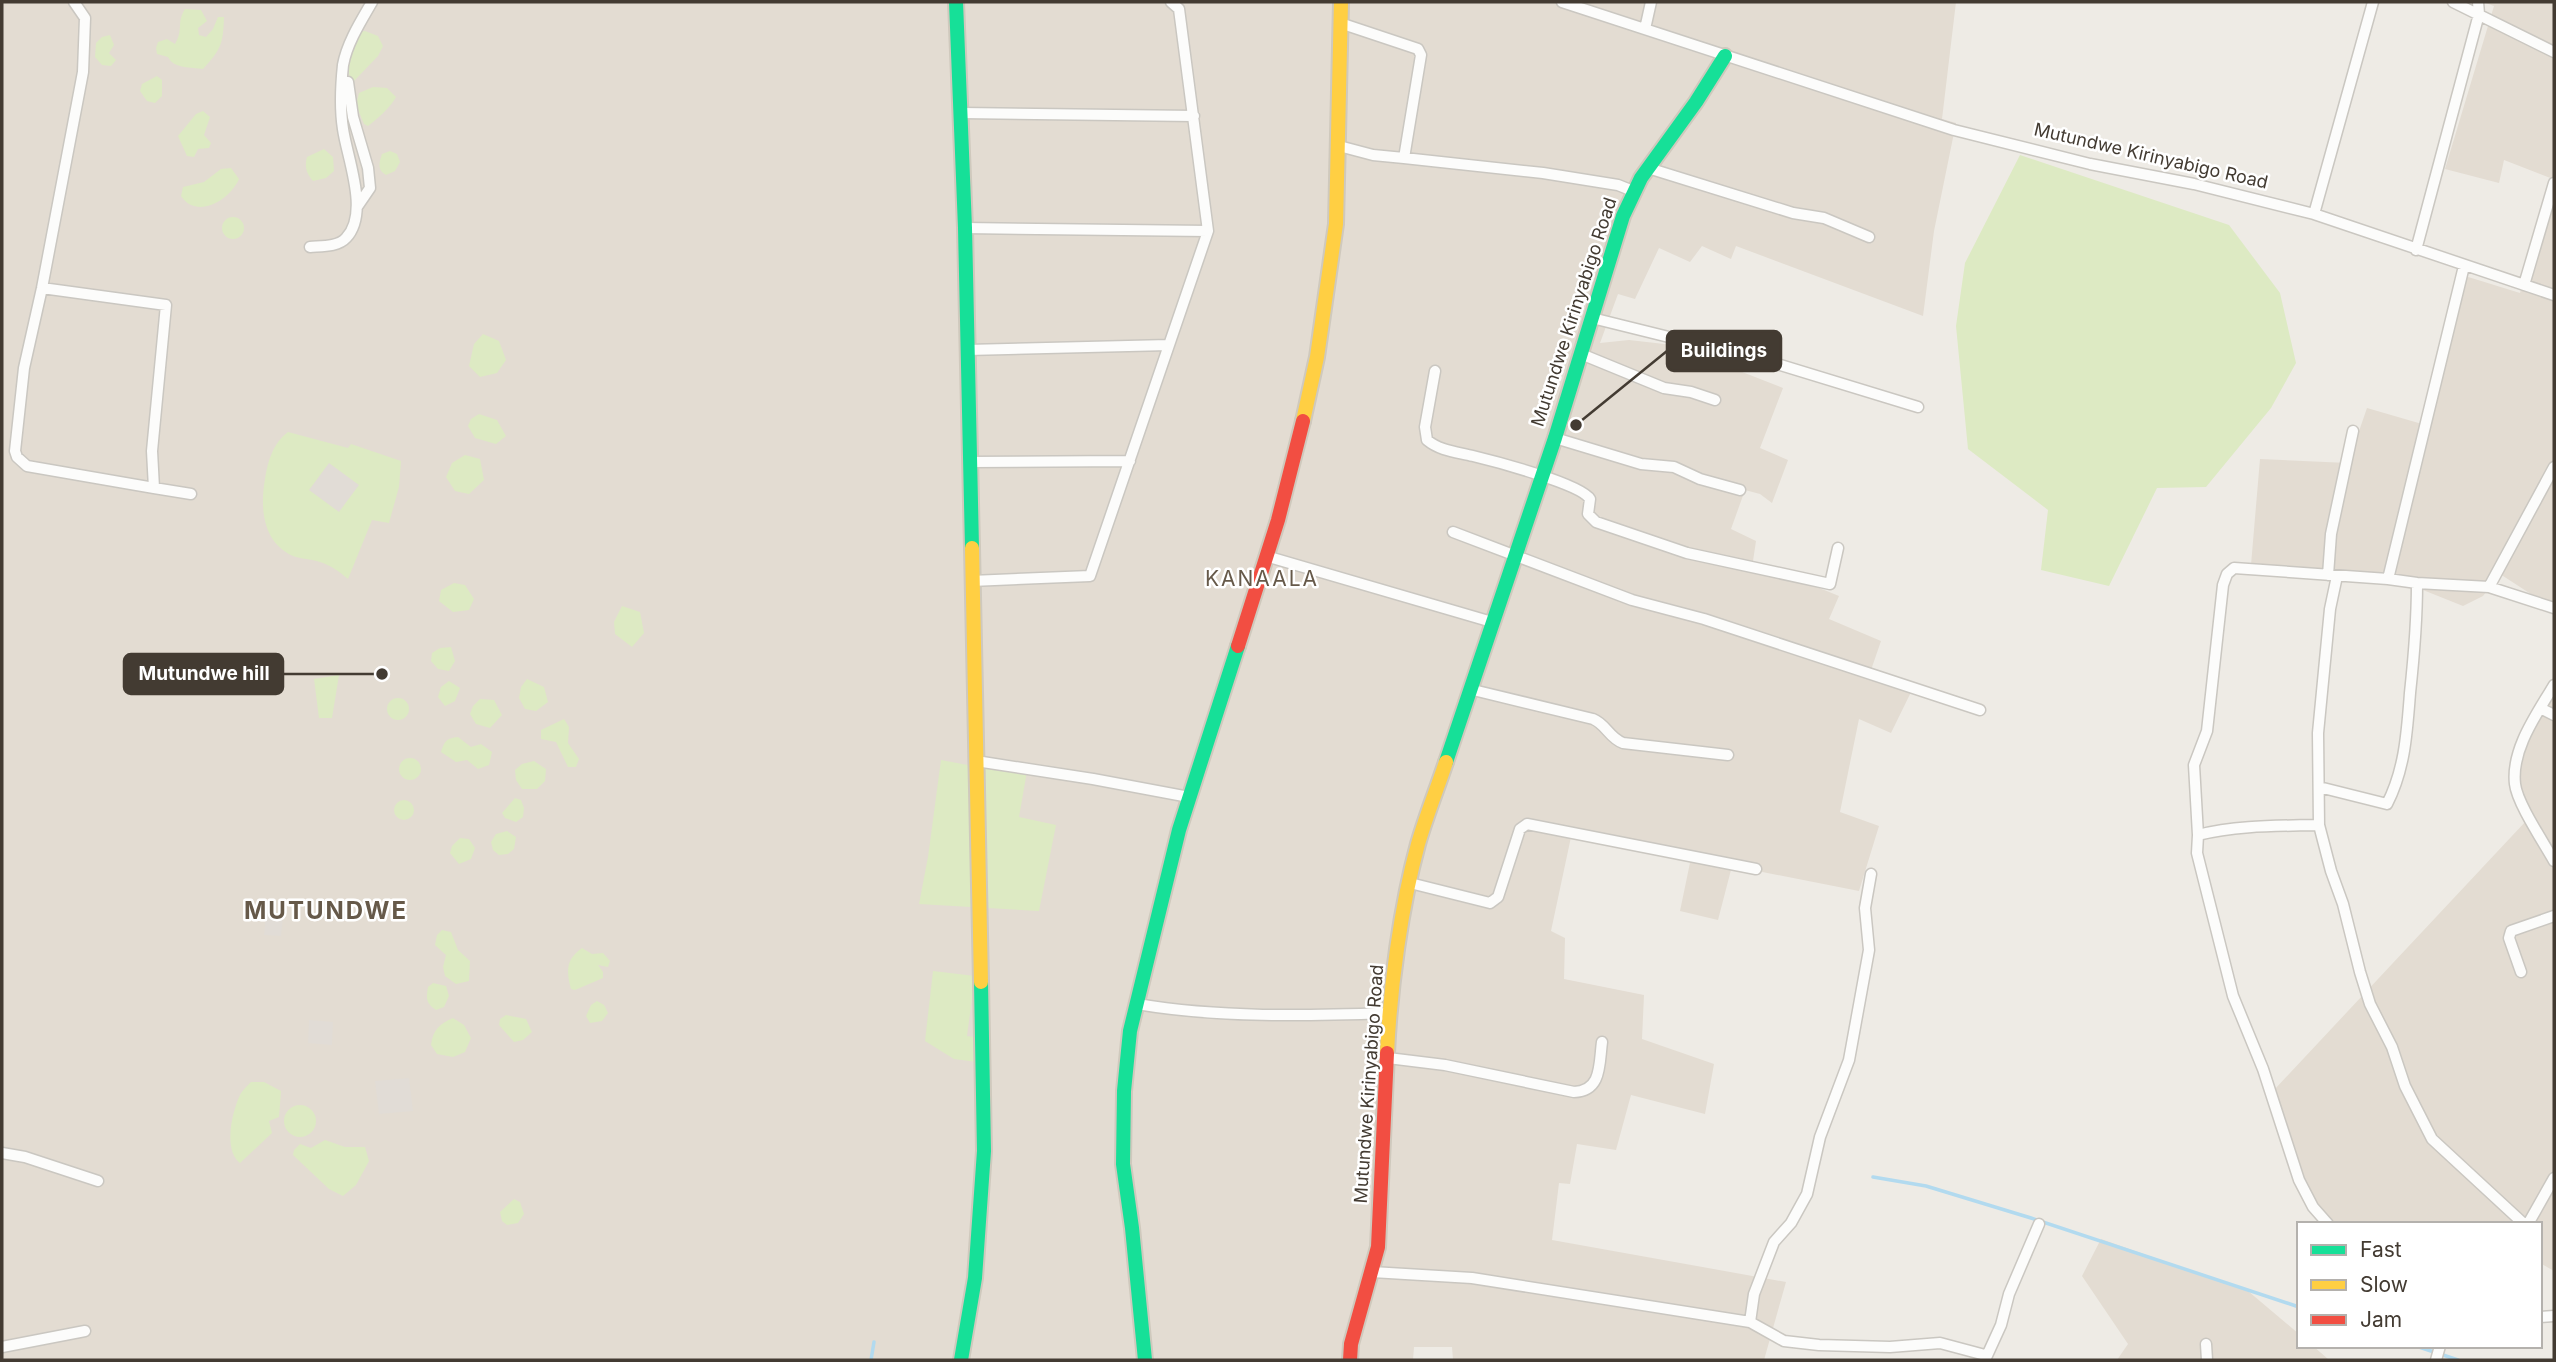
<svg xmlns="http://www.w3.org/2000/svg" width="2556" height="1362" font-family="Inter,sans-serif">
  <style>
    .residential { fill: #e3dcd2 }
    .industrial { fill: #e1dcd6 }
    .green { fill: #ddeac3; fill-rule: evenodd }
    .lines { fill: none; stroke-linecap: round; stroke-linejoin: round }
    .stream { stroke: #b2daef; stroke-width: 3.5 }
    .street-casing { stroke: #cac7c1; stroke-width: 13 }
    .fast-casing { stroke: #cfc9bd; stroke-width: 18 }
    .slow-casing { stroke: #cfc9bd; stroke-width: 18 }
    .jam-casing { stroke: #cfc9bd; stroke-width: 18 }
    .street { stroke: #fcfcfb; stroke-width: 10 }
    .fast { stroke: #16e098; stroke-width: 14 }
    .slow { stroke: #ffcf43; stroke-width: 14 }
    .jam { stroke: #f24e42; stroke-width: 14 }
    .labels { text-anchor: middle; stroke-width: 5; stroke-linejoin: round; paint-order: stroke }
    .street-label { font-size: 18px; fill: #433b32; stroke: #fff }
    .quarter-label { font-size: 21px; letter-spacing: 2px; fill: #665949; stroke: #fff }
    .district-label { font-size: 24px; font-weight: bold; letter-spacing: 2px; fill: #665949; stroke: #fff }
    .leader { fill: none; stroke: #433b32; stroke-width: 2.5 }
    .callout-dot { fill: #433b32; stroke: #fff; stroke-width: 2.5 }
    .callout { fill: #433b32; stroke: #433b32; stroke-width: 2.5 }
    .callout-label { font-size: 19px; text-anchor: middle; font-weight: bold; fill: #fff }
  </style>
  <rect width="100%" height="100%" fill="#eeebe5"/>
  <path class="residential" d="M2 2H1956L1942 119 1956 123 1934 231 1923 316 1736 246 1731 259 1702 246 1690 262 1659 248 1635 299 1618 294 1600 343 1629 340 1673 345 1783 388 1760 448 1788 460 1772 503 1760 494 1745 490 1731 529 1756 541 1753 561 1839 596 1829 619 1881 641 1871 670 1913 688 1891 733 1859 719 1840 812 1879 826 1859 891 1732 866 1718 920 1680 911 1691 858 1571 837 1551 931 1565 938 1564 979 1644 995 1642 1039 1714 1064 1705 1114 1631 1095 1616 1150 1577 1144 1570 1184 1559 1183 1552 1240 1786 1282 1764 1360H1453L1452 1347H1414L1413 1360H2Z
    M2483 2H2554V609L2500 574 2483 596 2463 606 2393 578 2251 565 2260 459 2348 463 2367 408 2422 424 2465 276 2520 293 2553 179 2504 160 2499 183 2445 169 2494 6Z
    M2554 685V1271L2540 1263V1224H2327L2304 1186 2274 1090 2526 821 2510 784 2514 746Z
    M2101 1239 2248 1291 2299 1334V1346H2313L2328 1359 2117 1360 2128 1344 2082 1276Z"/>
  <path class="industrial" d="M329 463 359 485 339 512 309 490Z
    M266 916 283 917 281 936 264 935Z
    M309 1020 333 1022 332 1045 308 1043Z
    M409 1078 413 1111 379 1114 375 1081Z"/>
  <path class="green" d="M185 9 201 10 207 21 198 28 199 35 206 37 213 29 218 17H224C223 45 221 49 203 69 191 67 174 69 168 57L157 54 156 48 158 42 167 39 175 44C184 29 176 23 185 9Z
    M365 31 378 36 383 46 378 56 354 81 350 82 348 63 358 32Z
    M110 35 114 45 109 53 116 60 111 66 102 65 95 57 96 43 102 37Z
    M157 76 162 80V96L155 103 147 101 140 91 142 84Z
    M373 87 387 88 396 97C391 107 377 119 368 126L364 124 356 105 359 93Z
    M203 111 210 117 204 135 211 143 209 148 198 149 194 157 187 156 178 136 196 114Z
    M324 149 333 157 334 171 326 178 313 181C307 174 304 167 307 157Z
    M390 151 397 154 400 162 395 171 386 175C377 170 379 163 382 154Z
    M2020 155 2229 225 2280 293 2296 363 2271 408 2206 487 2157 488 2109 586 2041 570 2048 510 1968 449 1956 326 1965 263Z
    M231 168 239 179C230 200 197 220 181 196L183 187 204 182 221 169Z
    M222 228a11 11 0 1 1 22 0a11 11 0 1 1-22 0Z
    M483 334 499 341 506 360 497 373 480 377 469 366 474 344Z
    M479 414 497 420 506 436 496 444 475 438 468 426 471 419Z
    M288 432 348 448 351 444 401 461 399 487 389 523 372 520 348 579C340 572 330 565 320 562 311 559 301 559 293 556 262 542 260 507 265 479 268 461 273 443 288 432ZM329 463 359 485 339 512 309 490Z
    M465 455 480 459 484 480 469 494 455 491 446 477 452 463Z
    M454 583 465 585 474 599 469 610 453 612 439 601 441 590Z
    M622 606 640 612 644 633 632 647 615 634 614 622Z
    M451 647 455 661 449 671 438 669 431 661 432 653 440 648Z
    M339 675 332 718H319L314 679Z
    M527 679 544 687 548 702 536 711 525 709 519 698 521 687Z
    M449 681 460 688 455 701 445 706 438 697 441 687Z
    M387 709a11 11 0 1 1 22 0a11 11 0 1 1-22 0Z
    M480 699 494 700 502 715 490 728 476 724 470 714 473 706Z
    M564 719 569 727 568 743 579 759 576 767H568L556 742 541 739V730Z
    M458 737 471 747 481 744 492 752 489 765 478 769 467 760 456 762 441 752C444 741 447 738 458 737Z
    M399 769a11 11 0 1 1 22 0a11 11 0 1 1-22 0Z
    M941 760 973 766 1027 771 1019 817 1056 825 1039 911 919 904 928 857Z
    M534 761 546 769 545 781 537 789H522L516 780 515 770 522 764Z
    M515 798 521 800 524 808 523 817 516 822 505 818 502 813Z
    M394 810a10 10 0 1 1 20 0a10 10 0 1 1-20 0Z
    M507 831 516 837 514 849 508 854 499 855 493 850 491 842 496 834Z
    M460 838 469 839 475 848 471 859 459 864 450 853 452 846Z
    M442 930 451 932 458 950 470 961 469 981 456 984 445 976 443 967 446 955 435 945 437 935Z
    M582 948 592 954 603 953 610 961 608 967 598 965 603 972V978L575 990 571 989C566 971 566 959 582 948Z
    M933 971 975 976 967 1036 991 1040 985 1063 954 1059 925 1041Z
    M433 983 446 986 449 996 444 1007 436 1010C426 1003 426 999 428 987Z
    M597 1001 604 1005 608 1013 602 1021 590 1023 586 1016 591 1005Z
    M506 1015 526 1019 532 1032 523 1040 514 1042 499 1025 500 1019Z
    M453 1018 464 1025 471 1038 465 1052 453 1057 437 1054 431 1045C433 1030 439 1024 453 1018Z
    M251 1082H264L281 1091 279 1117 269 1121 272 1133 240 1163C223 1150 232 1112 240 1095 242 1091 247 1086 251 1082Z
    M284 1121a16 16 0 1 1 32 0a16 16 0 1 1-32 0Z
    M325 1140 345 1147H365L369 1161 356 1185 343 1196 329 1189 293 1155 294 1150 300 1144 311 1148Z
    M514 1199 520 1202 524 1214 518 1223 507 1225 502 1221 500 1212Z"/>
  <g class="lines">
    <path class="stream" d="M1873 1177 1926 1186 2031 1218 2299 1307
      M2416 1346 2458 1360
      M871 1360 874 1342"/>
    <defs>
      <path id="street" d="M1562 2 1954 130 2090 164 2194 184 2314 214 2554 295
        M2453 2 2554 52
        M1645 29 1651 2
        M348 82 353 117 368 168 370 188 357 207
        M962 113 1194 116
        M1339 146 1373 155 1404 158 1421 55 1418 49 1340 23
        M1404 158 1543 173 1618 185 1633 191
        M1648 168 1793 213 1824 218 1869 237
        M2314 214 2373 2
        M965 228 1208 231 1179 9 1171 2
        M310 247C321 246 338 247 346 238 370 213 347 158 343 129 340 110 341 84 343 65 347 43 361 21 372 2
        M2416 250 2479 14 2478 2
        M2524 285 2554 183
        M42 288 166 305 152 451 154 488 27 466 17 457 15 451 24 368 42 288 83 72 85 18 74 2
        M1592 318 1774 363 1918 407
        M967 350 1169 345
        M1581 354 1664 388 1691 392 1715 400
        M1435 371 1425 427 1427 440C1440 451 1457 452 1473 456 1494 461 1581 484 1590 499L1588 514 1596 522 1687 553 1830 584 1838 548
        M1555 438 1641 464 1674 467 1700 479 1740 490
        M970 462 1130 461
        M154 488 191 494
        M1453 532 1632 600 1704 619 1980 710
        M1266 556 1492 622
        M2328 575 2331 534 2353 431
        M2337 576 2330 609 2318 733 2319 825 2331 871 2343 904 2360 972 2370 1004 2392 1047 2405 1086 2432 1139 2524 1224
        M2388 579 2464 266
        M971 581 1090 576 1208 231
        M2489 587 2554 467
        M2554 685C2537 714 2511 749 2515 784 2517 803 2544 843 2554 861
        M1469 689 1593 719C1606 724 1609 738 1623 743L1728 755
        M2540 708 2554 715
        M976 761 1093 779 1189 797
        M2319 787 2387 804C2405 769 2407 732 2410 693 2414 656 2417 620 2417 583
        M2319 825C2279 826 2237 825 2198 835L2197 853 2233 996 2263 1069 2299 1180 2313 1207 2328 1224
        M2198 835 2194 765 2207 731 2223 585 2227 574 2234 568 2388 579 2417 583 2489 587 2554 608
        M1410 883 1490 903 1498 897 1520 829 1527 824 1756 869
        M2521 972 2509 938 2511 931 2554 916
        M1137 1004C1220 1018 1305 1016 1389 1013
        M1388 1058 1445 1065 1574 1092C1602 1091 1599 1064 1602 1042
        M2 1153 25 1157 98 1181
        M2528 1224 2554 1178
        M1372 1272 1472 1278 1750 1322 1754 1294 1774 1242 1791 1223 1807 1194 1820 1137 1849 1060 1869 950 1865 908 1871 874
        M2540 1317 2554 1316
        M1750 1322 1784 1341 1819 1345 1890 1347 1940 1343 1985 1355
        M2206 1344 2207 1360
        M2 1347 85 1331
        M1985 1360 2001 1325 2009 1294 2039 1224
        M2436 1360 2440 1346"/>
      <path id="fast" d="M956 2 965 228 972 548
        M1446 762 1555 438 1623 216 1641 178 1696 102 1725 56
        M961 1360 975 1278 984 1151 981 982
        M1145 1360 1132 1228 1123 1164 1124 1091 1130 1031 1179 830 1238 646"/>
      <path id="slow" d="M1303 421 1317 357 1336 224 1341 2
        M972 548 981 982
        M1387 1053C1390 988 1401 906 1418 844 1426 816 1437 789 1446 762"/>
      <path id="jam" d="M1238 646 1278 520 1303 421
        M1350 1360 1351 1344 1378 1247 1387 1053"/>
    </defs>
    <use href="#street" class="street-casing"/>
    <use href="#fast" class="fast-casing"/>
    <use href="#slow" class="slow-casing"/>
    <use href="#jam" class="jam-casing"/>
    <use href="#street" class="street"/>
    <use href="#fast" class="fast"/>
    <use href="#slow" class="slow"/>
    <use href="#jam" class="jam"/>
  </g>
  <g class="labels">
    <g class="street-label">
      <text transform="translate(2151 156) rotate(13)" y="6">Mutundwe Kirinyabigo Road</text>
      <text transform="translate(1574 312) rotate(-72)" y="6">Mutundwe Kirinyabigo Road</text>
      <text transform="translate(1369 1084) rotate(-86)" y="6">Mutundwe Kirinyabigo Road</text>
    </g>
    <g class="quarter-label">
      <text x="1262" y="586">KANAALA</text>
    </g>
    <g class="district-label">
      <text x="326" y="919">MUTUNDWE</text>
    </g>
  </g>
  <path class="leader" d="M1576 425L1667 351M382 674L283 674"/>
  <g class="callout-dot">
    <circle cx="1576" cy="425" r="7"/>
    <circle cx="382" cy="674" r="7"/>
  </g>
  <g class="callout">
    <rect x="1667" y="331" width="114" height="40" rx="7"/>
    <rect x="124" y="654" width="159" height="40" rx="7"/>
  </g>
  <g class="callout-label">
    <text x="1724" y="357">Buildings</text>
    <text x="204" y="680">Mutundwe hill</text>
  </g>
  <rect width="2556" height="1362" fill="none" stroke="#433b32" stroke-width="7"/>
  <rect x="2297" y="1222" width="245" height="126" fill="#ffffff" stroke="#b4b1ad" stroke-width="2"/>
  <rect x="2311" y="1245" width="35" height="10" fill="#16e098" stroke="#b4b1ad" stroke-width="2"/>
  <text x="2360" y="1257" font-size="21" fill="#433b32">Fast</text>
  <rect x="2311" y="1280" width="35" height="10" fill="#ffcf43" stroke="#b4b1ad" stroke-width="2"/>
  <text x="2360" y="1292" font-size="21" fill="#433b32">Slow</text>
  <rect x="2311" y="1315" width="35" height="10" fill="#f24e42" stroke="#b4b1ad" stroke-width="2"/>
  <text x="2360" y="1327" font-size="21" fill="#433b32">Jam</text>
</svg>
